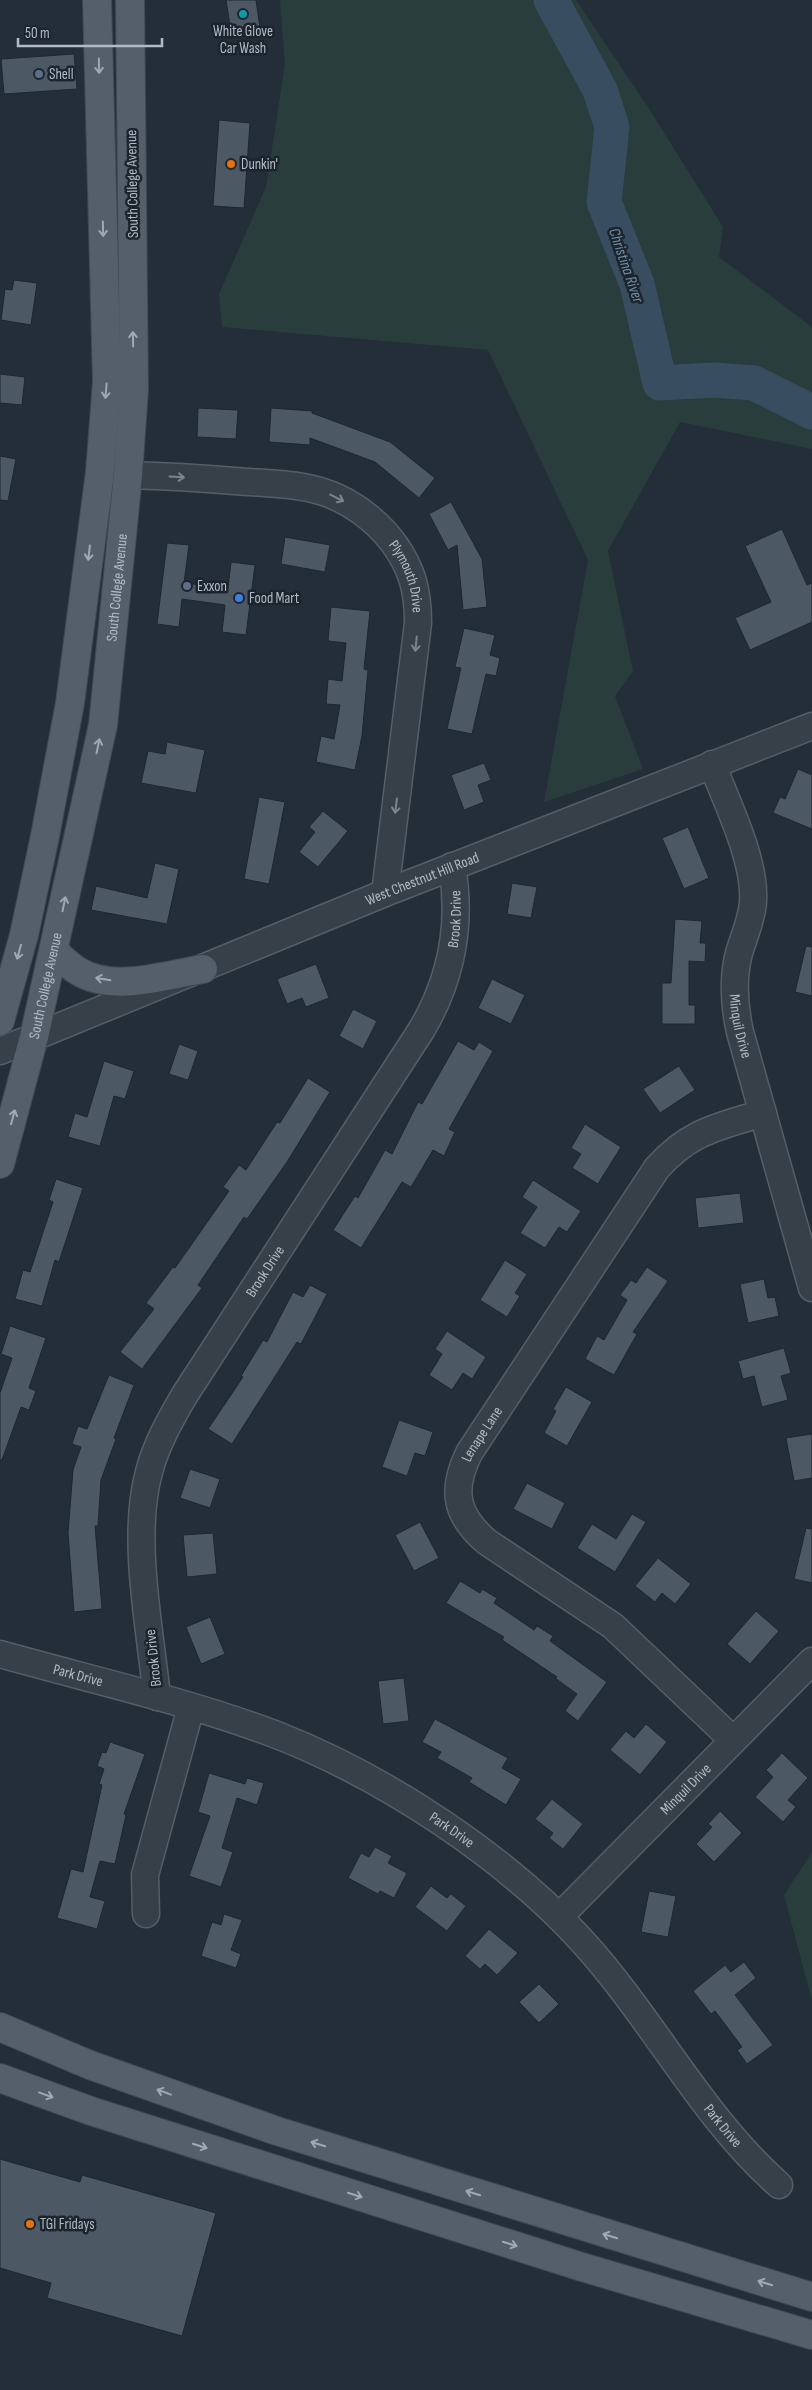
<svg xmlns="http://www.w3.org/2000/svg" width="812" height="2390" font-family="'Sofia Sans Condensed',sans-serif">
  <style>
    .green { fill: #283d3c }
    .lines { fill: none; stroke-linecap: round; stroke-linejoin: round }
    .river { stroke: #394d61; stroke-width: 35 }
    .building { fill: #4c5864; stroke: #1e2730 }
    .minor-casing { stroke: #555e67; stroke-width: 29 }
    .major-casing { stroke: #404952; stroke-width: 30 }
    .minor { stroke: #374049; stroke-width: 26 }
    .major { stroke: #555f69; stroke-width: 28 }
    .oneway { stroke: #9fa9b3 }
    .oneway2 { stroke: #7b848d }
    .culture-dot { fill: #0f9aa8; stroke: #1c252e; stroke-width: 2 }
    .service-dot { fill: #5c6f8a; stroke: #1c252e; stroke-width: 2 }
    .food-dot { fill: #e8710a; stroke: #1c252e; stroke-width: 2 }
    .shop-dot { fill: #3f7fe0; stroke: #1c252e; stroke-width: 2 }
    .labels { text-anchor: middle; stroke-width: 5; stroke-linejoin: round; paint-order: stroke }
    .poi-label { font-size: 15px; fill: #b2bbc5; stroke: #1c252e; text-anchor: start }
    .street-label { font-size: 15px; fill: #b2bbc5; stroke: #1c252e }
    .water-label { font-size: 16px; font-style: italic; fill: #748ea7; stroke: #1c252e }
  </style>
  <rect width="100%" height="100%" fill="#232e38"/>
  <path class="green" d="M280 0H576L648 107 723 227 719 257 812 327V449L680 422 608 551 633 671 615 696 643 769 544 802 588 560 488 350 222 327 219 294 266 187 285 64Z
    M812 1852V2001L784 1895Z"/>
  <g class="lines">
    <path class="river" d="M551 0 600 90 612 127 604 202 637 284 660 383 714 380 754 383 812 412"/>
  </g>
  <path class="building" d="M226 0H256L260 28 231 32Z
    M74 54 77 89 4 94 1 59Z
    M219 120 250 123 244 208 213 206Z
    M14 280 37 283 31 325 1 320 5 289 12 290Z
    M0 374 25 377 22 405 0 403Z
    M198 408 238 410 236 439 197 437Z
    M271 408 312 411V413L390 442 435 478 419 498 375 462 310 438V445L269 442Z
    M0 456 16 459 8 501 0 500Z
    M451 502 482 559 487 607 463 610 457 545 448 550 429 514Z
    M782 529 807 585 812 583V622L750 650 735 618 771 602 745 546Z
    M285 537 330 545 325 572 281 564Z
    M167 543 189 545 184 583 228 588 231 562 255 565 246 635 222 632 225 605 182 599 179 627 157 624Z
    M331 607 370 611 364 669 368 670 362 736 355 770 316 762 321 736 334 739 340 705 326 704 328 679 342 681 346 643 328 641Z
    M464 628 495 635 490 655 500 658 496 676 486 674 472 734 447 729 461 668 455 667Z
    M167 742 205 750 196 793 141 783 148 751 165 754Z
    M484 763 491 780 478 785 484 802 464 810 451 775Z
    M798 769 812 775V829L773 813 780 797 785 799Z
    M259 797 285 802 269 884 244 879Z
    M323 811 348 831 318 867 299 852 315 832 309 827Z
    M688 827 709 878 684 889 662 838Z
    M155 863 179 869 167 924 91 910 96 886 147 898Z
    M512 883 537 887 531 918 507 914Z
    M675 919 702 921 700 943H706L705 962 689 961V1005H695V1024H662V983H671Z
    M806 946 812 947V996L795 992Z
    M316 964 329 998 306 1007 302 998 287 1004 277 979Z
    M492 979 525 995 511 1024 478 1008Z
    M353 1009 377 1021 363 1049 339 1036Z
    M458 1041 474 1050 479 1042 493 1051 449 1129 455 1132 444 1156 433 1150 411 1187 402 1182 361 1248 333 1230 355 1196 358 1198 385 1150 392 1154 418 1102 422 1104Z
    M179 1044 198 1051 188 1080 169 1074Z
    M104 1061 134 1071 125 1099 114 1096 100 1146 68 1137 75 1113 87 1117Z
    M679 1066 695 1090 660 1113 643 1089Z
    M308 1078 330 1092 287 1162 247 1219 244 1217 198 1285 202 1288 142 1369 120 1352 154 1309 146 1303 173 1267 175 1268 229 1191 223 1187 239 1165 246 1170 277 1122 280 1123Z
    M585 1124 621 1147 598 1184 572 1168 581 1154 571 1148Z
    M56 1179 83 1188 59 1262 55 1260 42 1306 15 1299 23 1270 30 1272 53 1202 49 1200Z
    M533 1180 581 1211 567 1232 559 1227 545 1248 520 1233 537 1207 522 1197Z
    M740 1193 744 1223 698 1228 695 1198Z
    M505 1260 527 1274 515 1293 520 1296 507 1317 480 1300Z
    M647 1267 668 1281 633 1332 637 1334 614 1375 585 1359 597 1336 604 1340 627 1300 620 1295 631 1280 636 1283Z
    M764 1279 768 1298 775 1297 779 1316 748 1323 740 1284Z
    M310 1285 327 1294 301 1344 297 1342 232 1444 208 1429 243 1377 241 1376 263 1340 267 1342 293 1292 303 1297Z
    M10 1326 46 1338 29 1388 36 1391 29 1410 21 1407 2 1460H0V1393L12 1358 1 1354Z
    M447 1331 486 1357 472 1379 463 1373 452 1390 429 1375 442 1354 435 1349Z
    M784 1348 791 1373 781 1376 788 1400 762 1407 754 1376 743 1379 738 1361Z
    M109 1375 134 1385 114 1438 116 1439 101 1480 98 1526H95L102 1609 74 1612 68 1533 73 1470 81 1447 72 1444 78 1426 87 1429Z
    M566 1387 592 1402 567 1446 544 1433 556 1411 553 1409Z
    M399 1420 433 1432 425 1456 415 1453 407 1476 382 1467Z
    M812 1434V1478L794 1481 786 1438Z
    M190 1469 220 1479 210 1508 180 1498Z
    M527 1483 565 1503 552 1529 513 1509Z
    M632 1514 646 1522 615 1572 577 1548 592 1524 616 1539Z
    M420 1522 439 1558 414 1571 395 1535Z
    M806 1528 812 1529V1583L794 1579Z
    M213 1533 217 1574 187 1577 183 1535Z
    M658 1558 691 1584 675 1604 662 1593 655 1602 635 1586Z
    M460 1581 480 1593 482 1589 497 1598 494 1603 534 1630 537 1626 553 1636 550 1641 607 1682 578 1721 565 1711 577 1694 555 1678 557 1677 502 1640 504 1637 446 1603Z
    M756 1611 779 1631 750 1664 727 1644Z
    M210 1617 225 1654 201 1664 186 1627Z
    M404 1678 409 1721 383 1724 378 1681Z
    M435 1719 508 1758 502 1768 521 1779 506 1805 469 1782 472 1778 437 1758 441 1752 422 1742Z
    M646 1724 667 1742 640 1775 610 1750 626 1731 634 1738Z
    M110 1742 145 1754 124 1814 126 1815 115 1864 100 1861 90 1897 105 1901 97 1929 57 1918 71 1869 83 1872 102 1785 99 1784 104 1769 97 1766 102 1752 106 1753Z
    M782 1753 808 1778 788 1800 796 1807 783 1822 755 1797 773 1777 766 1770Z
    M209 1773 245 1784 247 1778 264 1783 257 1805 237 1798 222 1848 233 1852 221 1887 189 1876 210 1816 198 1812Z
    M552 1799 583 1824 563 1849 549 1838 553 1833 535 1819Z
    M720 1811 742 1833 714 1862 696 1844 712 1827 708 1824Z
    M375 1847 392 1856 388 1863 407 1873 394 1898 380 1891 378 1894 348 1878 361 1853 369 1857Z
    M431 1886 447 1898 451 1894 466 1906 447 1931 415 1907Z
    M649 1891 676 1896 668 1937 641 1932Z
    M224 1914 242 1920 231 1950 241 1954 236 1968 201 1956 212 1922 221 1925Z
    M489 1929 518 1953 497 1975 485 1964 480 1969 465 1956Z
    M744 1962 756 1978 735 1995 773 2045 747 2064 737 2050 742 2047 715 2011 711 2014 693 1991 725 1965 731 1972Z
    M539 1984 559 2004 539 2023 519 2002Z
    M0 2159 80 2182 82 2175 216 2213 182 2336 47 2298 51 2283 0 2268Z"/>
  <g class="lines">
    <defs>
      <g id="minor">
        <path id="s1" d="M128 475C164 476 200 478 235 481 258 483 281 483 303 487 352 495 396 532 412 578 417 593 418 608 418 623L385 893"/>
        <path id="s2" d="M712 764C727 803 756 861 753 902 752 919 744 936 739 953 732 980 734 1005 740 1032L812 1288"/>
        <path id="s3" d="M0 1051 385 893 812 726"/>
        <path id="s4" d="M0 1654C92 1680 187 1701 277 1735 384 1777 505 1856 583 1942 653 2019 701 2116 779 2185"/>
        <path id="s5" d="M157 1697C150 1629 131 1537 149 1472 156 1445 170 1420 184 1396L422 1029C452 978 462 925 452 866"/>
        <path id="s6" d="M733 1740 613 1626 487 1542C455 1515 451 1490 469 1453L657 1168C690 1131 718 1127 763 1113"/>
        <path d="M146 1914 145 1875 191 1707"/>
        <path id="s7" d="M559 1917 812 1661"/>
      </g>
      <g id="major">
        <path d="M54 951C62 958 69 966 78 971 113 993 165 975 203 969"/>
        <path d="M0 1021 24 935 45 836 70 703 100 472 107 382 97 0"/>
        <path id="s8" d="M0 1164 34 1037 103 725 128 475 134 389 130 0"/>
        <path d="M0 2027 90 2065 277 2131 812 2297"/>
        <path d="M0 2078 91 2111 582 2267 812 2335"/>
      </g>
    </defs>
    <use href="#minor" class="minor-casing"/>
    <use href="#major" class="major-casing"/>
    <use href="#minor" class="minor"/>
    <use href="#major" class="major"/>
  </g>
  <defs><path id="oneway-shaft" d="M-6 0H5M1.5-3L5.5 0L1.5 3" fill="none" stroke-width="1.6" stroke-linecap="round" stroke-linejoin="round" transform="scale(1.25)"/></defs>
  <g class="oneway">
    <use href="#oneway-shaft" transform="translate(99 66) rotate(89)"/>
    <use href="#oneway-shaft" transform="translate(103 229) rotate(89)"/>
    <use href="#oneway-shaft" transform="translate(133 339) rotate(-91)"/>
    <use href="#oneway-shaft" transform="translate(106 391) rotate(95)"/>
    <use href="#oneway-shaft" transform="translate(89 553) rotate(97)"/>
    <use href="#oneway-shaft" transform="translate(98 746) rotate(-78)"/>
    <use href="#oneway-shaft" transform="translate(64 904) rotate(-78)"/>
    <use href="#oneway-shaft" transform="translate(19 952) rotate(105)"/>
    <use href="#oneway-shaft" transform="translate(103 979) rotate(-170)"/>
    <use href="#oneway-shaft" transform="translate(13 1117) rotate(-75)"/>
    <use href="#oneway-shaft" transform="translate(164 2092) rotate(-160)"/>
    <use href="#oneway-shaft" transform="translate(46 2095) rotate(20)"/>
    <use href="#oneway-shaft" transform="translate(318 2144) rotate(-163)"/>
    <use href="#oneway-shaft" transform="translate(200 2146) rotate(18)"/>
    <use href="#oneway-shaft" transform="translate(473 2193) rotate(-163)"/>
    <use href="#oneway-shaft" transform="translate(355 2195) rotate(18)"/>
    <use href="#oneway-shaft" transform="translate(610 2236) rotate(-163)"/>
    <use href="#oneway-shaft" transform="translate(510 2244) rotate(18)"/>
    <use href="#oneway-shaft" transform="translate(765 2283) rotate(-163)"/>
  </g>
  <g class="oneway2">
    <use href="#oneway-shaft" transform="translate(177 477) rotate(3)"/>
    <use href="#oneway-shaft" transform="translate(337 498) rotate(27)"/>
    <use href="#oneway-shaft" transform="translate(416 644) rotate(96)"/>
    <use href="#oneway-shaft" transform="translate(396 806) rotate(97)"/>
  </g>
  <circle class="culture-dot" cx="243" cy="14" r="5"/>
  <g class="service-dot">
    <circle cx="39" cy="74" r="5"/>
    <circle cx="187" cy="586" r="5"/>
  </g>
  <g class="food-dot">
    <circle cx="231" cy="164" r="5"/>
    <circle cx="30" cy="2224" r="5"/>
  </g>
  <circle class="shop-dot" cx="239" cy="598" r="5"/>
  <g class="labels">
    <g class="poi-label">
      <text x="243" y="36" text-anchor="middle">White Glove<tspan x="243" dy="17">Car Wash</tspan></text>
      <text x="49" y="79">Shell</text>
      <text x="241" y="169">Dunkin'</text>
      <text x="197" y="591">Exxon</text>
      <text x="249" y="603">Food Mart</text>
      <text x="40" y="2229">TGI Fridays</text>
    </g>
    <g class="street-label">
      <text transform="translate(132 184) rotate(-91)" y="5">South College Avenue</text>
      <text dy="5" stroke="none"><textPath href="#s1" startOffset="321">Plymouth Drive</textPath></text>
      <text dy="5" stroke="none"><textPath href="#s8" startOffset="589">South College Avenue</textPath></text>
      <text dy="5" stroke="none"><textPath href="#s3" startOffset="456">West Chestnut Hill Road</textPath></text>
      <text dy="5" stroke="none"><textPath href="#s5" startOffset="864">Brook Drive</textPath></text>
      <text dy="5" stroke="none"><textPath href="#s8" startOffset="184">South College Avenue</textPath></text>
      <text dy="5" stroke="none"><textPath href="#s2" startOffset="272">Minquil Drive</textPath></text>
      <text dy="5" stroke="none"><textPath href="#s5" startOffset="459">Brook Drive</textPath></text>
      <text dy="5" stroke="none"><textPath href="#s6" startOffset="440">Lenape Lane</textPath></text>
      <text transform="translate(153 1658) rotate(-96)" y="5">Brook Drive</text>
      <text dy="5" stroke="none"><textPath href="#s4" startOffset="81">Park Drive</textPath></text>
      <text dy="5" stroke="none"><textPath href="#s7" startOffset="180">Minquil Drive</textPath></text>
      <text dy="5" stroke="none"><textPath href="#s4" startOffset="488">Park Drive</textPath></text>
      <text dy="5" stroke="none"><textPath href="#s4" startOffset="892">Park Drive</textPath></text>
    </g>
    <g class="water-label">
      <text transform="translate(627 265) rotate(71)" y="6">Christina River</text>
    </g>
  </g>
  <path d="M18 38v8h144v-8" fill="none" stroke="#b2bbc5" stroke-width="2.5"/>
  <text x="25" y="38" font-size="15" fill="#b2bbc5" stroke="#1c252e" stroke-width="4" paint-order="stroke">50 m</text>
</svg>
